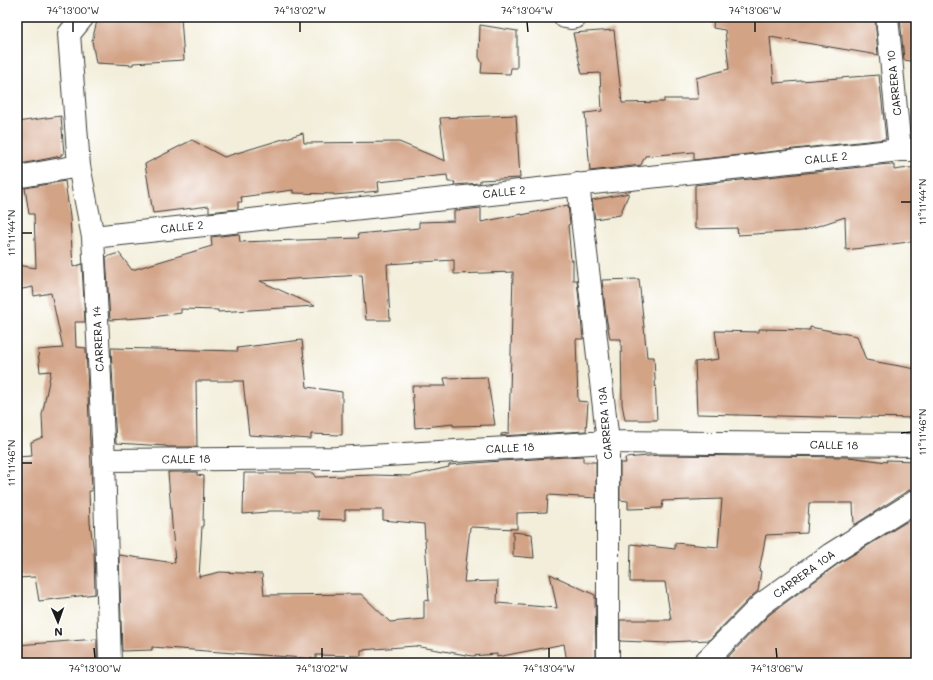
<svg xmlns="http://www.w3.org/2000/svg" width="933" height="680" font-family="Mali,sans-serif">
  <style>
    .building { fill: #d3a386 }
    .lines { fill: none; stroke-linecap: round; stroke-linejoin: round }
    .minor-casing { stroke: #3c3c38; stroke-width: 24 }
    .minor { stroke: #fff; stroke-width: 22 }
    .ticks { fill: none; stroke: #1c1c1c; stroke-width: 1.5 }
    .labels { text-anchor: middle; stroke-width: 3; stroke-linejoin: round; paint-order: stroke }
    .street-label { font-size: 11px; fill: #1c1c1c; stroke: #fff }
    .neatline { fill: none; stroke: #1c1c1c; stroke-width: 1.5 }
    .ticks-label { font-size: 10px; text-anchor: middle; fill: #1c1c1c }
  </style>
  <rect width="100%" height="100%" fill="#fff"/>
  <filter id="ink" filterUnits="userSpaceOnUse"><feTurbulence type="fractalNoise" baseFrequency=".025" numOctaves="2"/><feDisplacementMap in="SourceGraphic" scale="8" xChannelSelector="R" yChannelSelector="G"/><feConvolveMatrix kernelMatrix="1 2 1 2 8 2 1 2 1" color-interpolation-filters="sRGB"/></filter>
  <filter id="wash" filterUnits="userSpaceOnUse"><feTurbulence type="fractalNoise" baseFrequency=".012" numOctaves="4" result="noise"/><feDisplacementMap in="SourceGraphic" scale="16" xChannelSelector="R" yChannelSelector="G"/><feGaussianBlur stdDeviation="0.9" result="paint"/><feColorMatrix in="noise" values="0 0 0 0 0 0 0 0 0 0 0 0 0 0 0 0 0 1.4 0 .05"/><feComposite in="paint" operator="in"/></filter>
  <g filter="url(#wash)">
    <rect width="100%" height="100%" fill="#f3eeda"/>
    <g id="blocks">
      <path class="building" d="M98 17H181L184 60 133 63V65L96 63 92 41Z
        M714 17H875L878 55 770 37 774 83 879 75 886 139 694 160V152L645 156 641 165 590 171 585 113 602 111 600 73 582 74 573 33 614 30 622 103 664 102V99H698L696 78 729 69 725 30 713 28Z
        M900 17H916V62L904 60Z
        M480 25 517 31V68H511L510 74 481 73 482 63 479 57Z
        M516 115 520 178 480 180V183L454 185 455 182H448L447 175 378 182 379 191 334 195V194L293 193V190L241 197 242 202H238V209L209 212V206L153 213 145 164 192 140 224 157 303 133 304 143 399 142 445 161 440 118Z
        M61 116 64 154H61V156L21 164V161H17V122Z
        M889 164V165H894V170L916 167V241L846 250 845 217 802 231 738 235 737 228 695 229V185Z
        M65 181 70 217 73 267 82 264 85 322H75L76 347 86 348 92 491H89L90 523 94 552 95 594 39 601 35 577 17 578V457L32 456 31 442 43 437 42 415 51 371 40 372 38 350 63 348 51 293 34 296 33 287 17 290V265L36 268 34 214H29L25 188Z
        M629 193 620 215 595 219 592 200Z
        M568 205 570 224 568 225 571 260H573V280H577L583 339H576L578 401 588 402 586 431 501 436V434L509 433 513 272 454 274V260L387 264 390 320H366L362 275 260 281 315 306 218 312V310L181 309V313L152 317 110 320 106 257 119 253 132 270 212 246 211 237 239 234 240 242 359 238 358 234 419 228V222L454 221V211L481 208V222L522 214V215Z
        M639 279 647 357H654L657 420H625L622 404 621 339H610L606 316 602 280Z
        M810 327 857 336 866 360 916 369V418L861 417V418L697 414 695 362 719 359 715 331 759 332V329L810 330Z
        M302 340 307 387 342 392V435L311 434V439L249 435 243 381H196L197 447H167L166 446 116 443 111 348 238 351 237 348Z
        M487 377 495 425 453 426V424L415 428 412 386H446L444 378Z
        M660 455 848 457 887 462 886 460 916 461V489L909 490 854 525 853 503H809L807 533 766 535 759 571H761L758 591 753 595 709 640 669 642V643L620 641V620H671L665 582H630L631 544 675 549V543L718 547 722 499 663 501 662 508 628 509V501L620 500V463H626L625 458Z
        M583 456V462H596V498L548 495 547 512 517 513V529L470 527 464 582 498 581 497 603 557 608 550 574 595 595 596 657 567 662 564 644 497 657V654L472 656 415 646 361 650V656L316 655V659L152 647V650L122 651 119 555 175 563 168 472H197V475L204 476 203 526H202L199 577 220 572 262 574 264 595 361 594 390 622 424 619V600L429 601 424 524 383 520V510H345V520L318 519V511H267V512L243 514 244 473H314L315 477 375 475 410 476 449 467V465L501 461Z
        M916 516V663H722L770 614 838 564Z
        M513 532 532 534 534 558 513 556Z
        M97 639V663H17V645Z"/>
    </g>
  </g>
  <g filter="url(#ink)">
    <use href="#blocks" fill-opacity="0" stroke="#3c3c38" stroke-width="1"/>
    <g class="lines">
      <defs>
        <path id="minor" d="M83 17 69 34 79 166 93 237 104 460 110 663
          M565 17 571 18 576 17
          M887 17 900 150
          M17 177 79 166
          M578 184 608 442V663
          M93 237 900 150H916
          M104 460 336 458 608 442 916 445
          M704 663 762 604 831 554 916 501"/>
      </defs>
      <use href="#minor" class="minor-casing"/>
      <use href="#minor" class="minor"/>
    </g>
  </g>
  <path class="ticks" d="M73 22V32M300 22V32M527 22 528 32M755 22V32M901 202H911M22 233H32M901 433 911 432M22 463H32M94 648 95 658M322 648V658M549 648V658M776 648 777 658"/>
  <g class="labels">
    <g class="street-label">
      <text transform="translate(894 83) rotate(-96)" y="4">CARRERA 10</text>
      <text transform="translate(826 158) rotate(-6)" y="4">CALLE 2</text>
      <text transform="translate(504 192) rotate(-6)" y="4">CALLE 2</text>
      <text transform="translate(182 227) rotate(-6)" y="4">CALLE 2</text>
      <text transform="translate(98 339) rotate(-93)" y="4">CARRERA 14</text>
      <text transform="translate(605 423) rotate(-95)" y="4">CARRERA 13A</text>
      <text transform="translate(834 445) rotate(1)" y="4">CALLE 18</text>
      <text transform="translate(510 448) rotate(-3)" y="4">CALLE 18</text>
      <text transform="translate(186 459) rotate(-1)" y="4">CALLE 18</text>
      <text transform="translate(804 574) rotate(-36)" y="4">CARRERA 10A</text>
    </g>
  </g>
  <rect width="933" height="680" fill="none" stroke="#fff" stroke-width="44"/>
  <g transform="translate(58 622) rotate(178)" stroke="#ffffff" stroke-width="3" paint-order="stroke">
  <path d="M0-3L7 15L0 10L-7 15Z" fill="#1c1c1c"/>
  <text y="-6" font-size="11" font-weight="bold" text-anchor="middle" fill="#1c1c1c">N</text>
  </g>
  <rect x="22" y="22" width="889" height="636" class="neatline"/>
  <g class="ticks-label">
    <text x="73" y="14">74°13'00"W</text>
    <text x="300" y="14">74°13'02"W</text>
    <text x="527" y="14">74°13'04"W</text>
    <text x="755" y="14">74°13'06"W</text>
    <text transform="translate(922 202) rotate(-90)" y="4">11°11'44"N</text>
    <text transform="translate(11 233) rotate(-90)" y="4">11°11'44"N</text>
    <text transform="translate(922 432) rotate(-90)" y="4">11°11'46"N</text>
    <text transform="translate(11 463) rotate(-90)" y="4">11°11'46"N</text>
    <text x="95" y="672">74°13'00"W</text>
    <text x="322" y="672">74°13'02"W</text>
    <text x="549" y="672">74°13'04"W</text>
    <text x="777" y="672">74°13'06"W</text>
  </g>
</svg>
